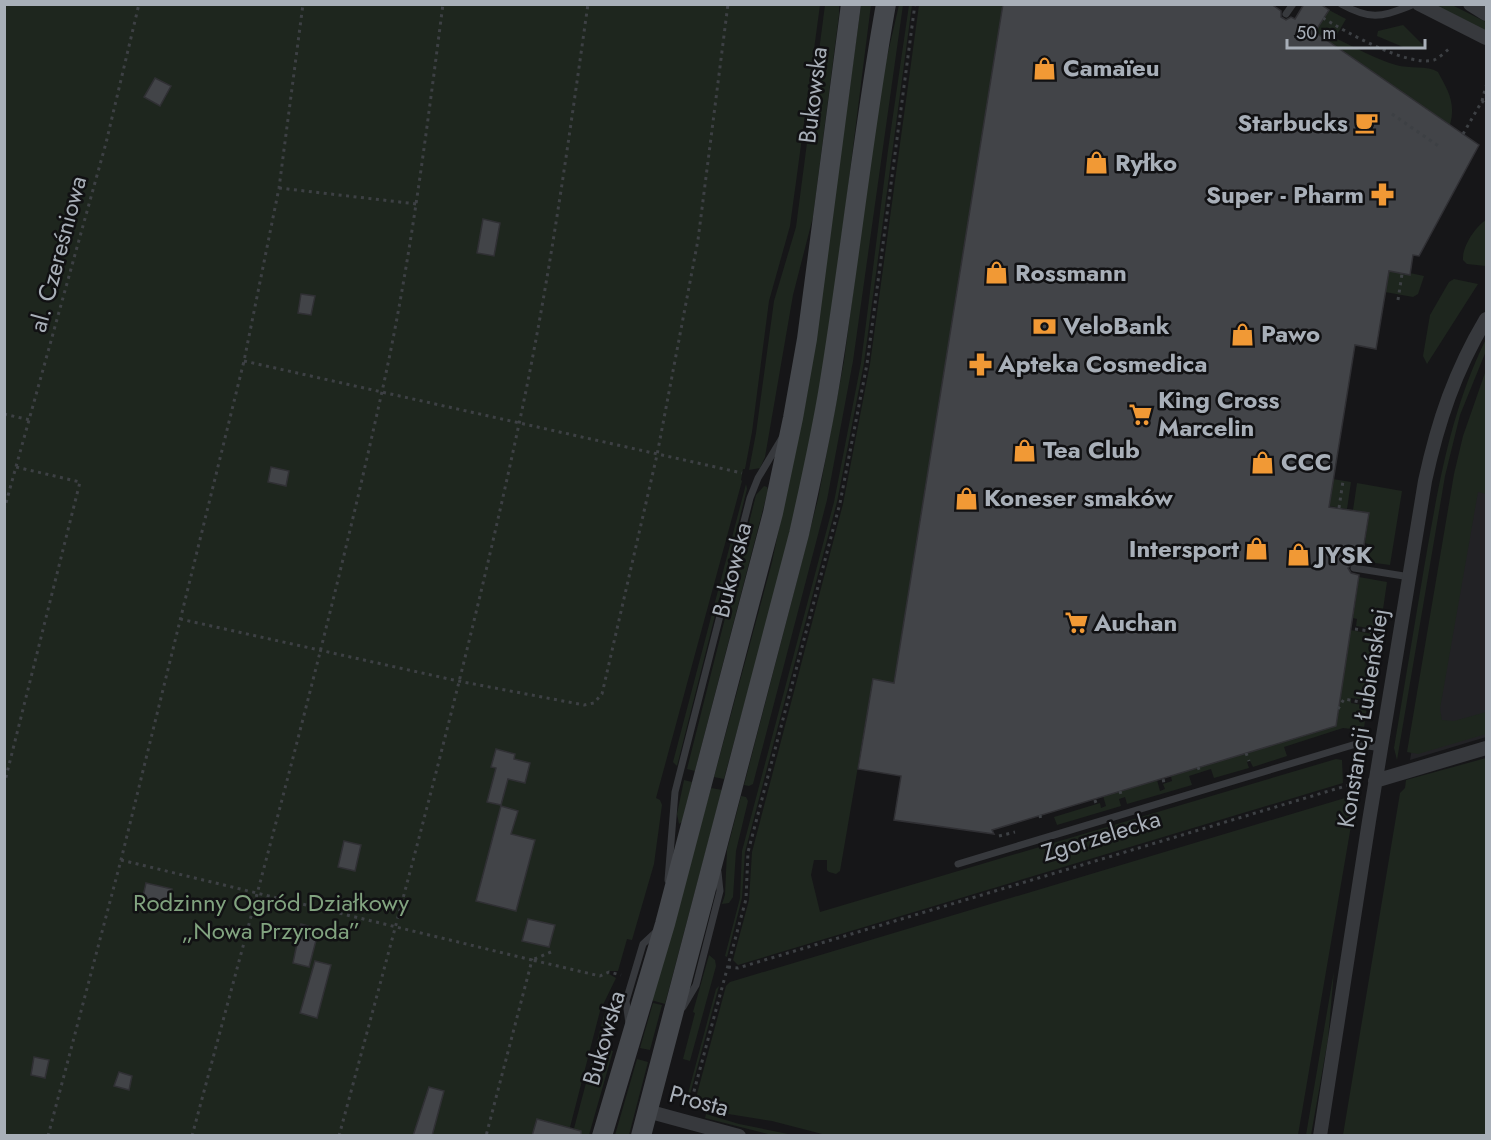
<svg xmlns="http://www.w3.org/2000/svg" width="1491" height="1140" font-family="Jost,sans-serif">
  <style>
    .built { fill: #222225 }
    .green { fill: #1e261e }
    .building { fill: #424448; stroke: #303034; stroke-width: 1.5 }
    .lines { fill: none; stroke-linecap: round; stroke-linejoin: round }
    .path { stroke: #3d4044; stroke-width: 3; stroke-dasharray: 3 4.5; stroke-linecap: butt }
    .lane { stroke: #37393d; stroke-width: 7 }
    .street { stroke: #37393d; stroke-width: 14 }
    .secondary { stroke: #45484d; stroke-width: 20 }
    .labels { text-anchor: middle; stroke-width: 5; stroke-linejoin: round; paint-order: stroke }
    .poi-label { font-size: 24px; font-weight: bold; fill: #a8afb8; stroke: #111113; text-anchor: start }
    .street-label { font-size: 24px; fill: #a8afb8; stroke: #111113 }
    .park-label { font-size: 24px; fill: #81a37f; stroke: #111113 }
  </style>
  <rect width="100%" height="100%" fill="#161618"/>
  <path class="built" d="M1486 378V737L1410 760 1456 485Z"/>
  <path class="green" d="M5 5H820L790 226 769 301 752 432 745 469H743L741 480 742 481 656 798 660 800 662 805 654 864 632 940 627 939 618 971H610L609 974 616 978 600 1011 568 1135 5 1136Z
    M825 5H839V15L813 217 793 295 765 457 760 468 749 470 756 433 774 301 796 227Z
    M861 5H871C854 135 840 266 818 396 796 526 758 652 724 779L714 777 772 562 807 395Z
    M899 5H903L853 361 827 500 753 784 749 786 744 785 818 499 844 361 880 87Z
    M909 5H912L864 363 837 502 745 852 742 898 727 957 725 956 740 898 742 851 834 502 861 363 888 150Z
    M919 5H1003L894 683 873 679 840 871 836 874 829 872 827 870V860H814L811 875 820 912 1336 759 1342 760 1343 783 738 965 733 960 749 900 752 852 843 504 870 364Z
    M1435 5H1452L1486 22V32Z
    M1329 10 1346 19 1335 38C1355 47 1375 59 1396 65 1409 69 1427 65 1438 72 1448 91 1456 102 1450 125L1315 32Z
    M1403 25 1423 45 1422 49 1403 47 1377 36 1378 31Z
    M1486 220V266L1467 264 1463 260C1462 247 1475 227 1486 220Z
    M1389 271 1409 275 1410 273 1424 276 1418 294 1413 297 1385 292Z
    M1454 279 1478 284 1427 364 1423 356 1430 315 1449 282Z
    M1486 339V351L1460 415 1445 476 1397 760 1394 748C1404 688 1414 628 1424 568 1438 488 1450 412 1486 339Z
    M1486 370V494L1478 492 1440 709 1442 720 1454 721 1486 712V734L1418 754 1407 752 1454 474 1463 436Z
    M1333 479 1351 482 1347 509 1329 506Z
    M1357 483 1402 491 1390 565 1368 562 1371 545 1365 543 1369 513 1353 510Z
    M746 484 747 489 677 766 673 762Z
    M764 486 767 487 768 490 695 771 687 769 756 495Z
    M1359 577 1387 582 1380 630 1356 626 1357 619 1353 618Z
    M1350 630 1379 635 1368 700 1351 698V703L1367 706 1364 728 1361 730 1343 728 1284 747 1287 756 1253 767 1250 761 1247 762 1249 768 1214 778 1211 769 1189 776 1192 785 1127 804 1125 797 1119 799 1121 806 1057 825 1054 817 1100 803 1101 808 1106 806 1103 796 1157 780 1160 791 1165 789 1163 784 1172 781 1171 776Z
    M1486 758V1135H1343L1400 793 1405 788 1406 780Z
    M684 780 692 782 682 822 679 824 677 814Z
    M711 788 722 790 665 1004 651 1000Z
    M741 796 746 797 748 801 736 851 733 897 729 903 722 904 725 895 727 850Z
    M1345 798 1353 814 1298 1135H826L772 1121 716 1112 717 1107 713 1106 711 1110 694 1105 726 986 730 982Z
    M709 955 715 960 716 966 690 1061 683 1059 695 1013 693 1012Z
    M1334 971 1328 1039 1311 1135H1306Z
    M719 986 688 1102 686 1101 716 989Z
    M615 998 609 1050 613 1051 589 1135 572 1136 604 1015Z
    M653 1003 662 1005 650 1050 640 1048Z
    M637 1059 648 1062 629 1135H615Z
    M706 1114 739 1124 793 1135H772L705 1118Z"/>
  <path class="building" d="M1003 4H1271L1281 11V17L1286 20 1291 17 1295 19 1304 4H1320L1329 10 1315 32 1479 145 1419 256 1413 255 1410 275 1389 271 1376 349 1355 345 1329 507 1369 513 1361 563H1353L1348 568 1351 573 1359 575 1336 726 992 830 994 834 894 820 901 776 858 769 873 679 894 683Z
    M155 78 171 86 160 106 144 97Z
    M483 219 500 223 494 256 477 253Z
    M301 294 315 296 311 315 298 313Z
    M271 467 289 471 286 486 268 482Z
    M496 749 515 754 514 759 530 763 525 783 508 779 501 805 487 802 496 768 491 767Z
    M501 806 518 811 511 834 535 840 516 911 476 901Z
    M344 841 361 845 355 871 338 867Z
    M146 883 172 889 168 905 142 901Z
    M528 919 555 925 549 947 522 941Z
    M301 924 319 929 309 967 293 963Z
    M315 961 331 965 317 1018 300 1013Z
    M34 1057 49 1060 45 1078 31 1075Z
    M119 1072 132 1076 129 1090 114 1086Z
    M429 1087 444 1091 432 1136H413Z
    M537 1119 581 1131V1136H532Z"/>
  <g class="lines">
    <path class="path" d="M1323 18C1346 32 1407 67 1434 60 1439 58 1445 52 1449 49
      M1482 101 1486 86
      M1392 114 1440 147
      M1463 134 1482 101 1486 104
      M279 188 417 204
      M1398 300 1402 274
      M244 361 742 473
      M4 414 30 420
      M1339 508 1343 481
      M4 510 106 143 139 4
      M180 619 458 681 584 705 594 703 602 694 657 455 698 240 728 4
      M1355 629 1384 633
      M1338 709 1344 699 1372 704
      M1246 753 1249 761
      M1198 767 1200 772
      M1162 781 1167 780
      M4 785 80 482 16 467
      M1120 791 1122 798
      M1094 802 1099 800
      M1040 815 1041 821
      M999 836 1015 832
      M121 860 532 960 486 1136
      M551 952 532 960 600 976 609 972 621 975
      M728 967 738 968 1359 782
      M690 1106 746 899 748 852 840 503 867 364 915 4
      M48 1136 121 860 244 361 279 188 303 4
      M192 1136C258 890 326 644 381 396 410 267 426 135 443 4
      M339 1136C403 899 468 663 519 424 549 285 568 145 588 4"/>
    <path class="lane" d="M1341 4C1374 22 1382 16 1415 4
      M1286 14 1293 4
      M1354 568 1410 577
      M958 864 1356 744 1381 748
      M668 880 675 792 750 498 758 478 782 438
      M683 1007 696 985 720 891 718 872
      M629 1024 626 1001 643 944 658 930"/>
    <path class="street" d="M1419 4 1486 38
      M1470 4 1486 14
      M1375 781 1486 748
      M647 1111 739 1136
      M1320 1136 1369 821 1425 481C1438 421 1455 371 1486 319"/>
    <path class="secondary" d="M602 1136 665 924 773 513 793 418 807 339 851 4
      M641 1136 799 534C810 485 821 436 829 387 850 260 863 131 886 4"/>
  </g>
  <defs>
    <symbol id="shop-bare" viewBox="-9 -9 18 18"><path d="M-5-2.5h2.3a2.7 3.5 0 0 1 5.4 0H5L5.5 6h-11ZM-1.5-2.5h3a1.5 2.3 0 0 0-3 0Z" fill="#f19935" stroke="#111113" stroke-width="2.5" paint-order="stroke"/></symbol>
    <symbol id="cafe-bare" viewBox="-9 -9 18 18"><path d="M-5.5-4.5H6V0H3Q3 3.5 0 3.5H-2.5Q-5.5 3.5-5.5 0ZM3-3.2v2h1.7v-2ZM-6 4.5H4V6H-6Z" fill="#f19935" stroke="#111113" stroke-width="2.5" paint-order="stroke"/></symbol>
    <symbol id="pharmacy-bare" viewBox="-9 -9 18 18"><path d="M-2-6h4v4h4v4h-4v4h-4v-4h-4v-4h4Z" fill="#f19935" stroke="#111113" stroke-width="2.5" paint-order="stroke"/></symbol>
    <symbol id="bank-bare" viewBox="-9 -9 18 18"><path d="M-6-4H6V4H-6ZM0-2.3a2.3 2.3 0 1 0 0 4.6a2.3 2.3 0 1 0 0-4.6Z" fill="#f19935" stroke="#111113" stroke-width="2.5" paint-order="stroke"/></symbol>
    <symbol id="supermarket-bare" viewBox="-9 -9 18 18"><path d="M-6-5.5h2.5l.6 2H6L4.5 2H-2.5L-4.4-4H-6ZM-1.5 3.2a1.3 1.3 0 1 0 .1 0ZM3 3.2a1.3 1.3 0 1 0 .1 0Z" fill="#f19935" stroke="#111113" stroke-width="2.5" paint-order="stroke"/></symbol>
  </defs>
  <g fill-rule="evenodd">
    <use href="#shop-bare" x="1028" y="52" width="33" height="33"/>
    <use href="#cafe-bare" x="1350" y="106" width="33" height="33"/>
    <use href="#shop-bare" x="1080" y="146" width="33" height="33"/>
    <use href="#pharmacy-bare" x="1366" y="178" width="33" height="33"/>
    <use href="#shop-bare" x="980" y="256" width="33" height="33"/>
    <use href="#bank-bare" x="1028" y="310" width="33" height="33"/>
    <use href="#shop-bare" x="1226" y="318" width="33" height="33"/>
    <use href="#pharmacy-bare" x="964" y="348" width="33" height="33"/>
    <use href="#supermarket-bare" x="1124" y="398" width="33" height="33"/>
    <use href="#shop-bare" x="1008" y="434" width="33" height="33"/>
    <use href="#shop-bare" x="1246" y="446" width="33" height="33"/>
    <use href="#shop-bare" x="950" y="482" width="33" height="33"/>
    <use href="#shop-bare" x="1240" y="532" width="33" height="33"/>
    <use href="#shop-bare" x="1282" y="538" width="33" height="33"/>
    <use href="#supermarket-bare" x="1060" y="606" width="33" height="33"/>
  </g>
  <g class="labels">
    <g class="poi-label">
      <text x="1063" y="76">Camaïeu</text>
      <text x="1348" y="131" text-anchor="end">Starbucks</text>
      <text x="1115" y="171">Ryłko</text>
      <text x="1364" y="203" text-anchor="end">Super - Pharm</text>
      <text x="1015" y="281">Rossmann</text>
      <text x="1063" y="334">VeloBank</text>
      <text x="1261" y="342">Pawo</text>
      <text x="998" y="372">Apteka Cosmedica</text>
      <text x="1158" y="408">King Cross<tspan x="1158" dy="28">Marcelin</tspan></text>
      <text x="1043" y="458">Tea Club</text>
      <text x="1281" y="470">CCC</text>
      <text x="984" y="506">Koneser smaków</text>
      <text x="1239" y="557" text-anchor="end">Intersport</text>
      <text x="1317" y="563">JYSK</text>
      <text x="1094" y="631">Auchan</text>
    </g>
    <g class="street-label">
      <text transform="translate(813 95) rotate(-83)" y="8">Bukowska</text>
      <text transform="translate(58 254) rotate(-75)" y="8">al. Czereśniowa</text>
      <text transform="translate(732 570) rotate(-76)" y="8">Bukowska</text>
      <text transform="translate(1363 718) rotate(-81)" y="8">Konstancji Łubieńskiej</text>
      <text transform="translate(1101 836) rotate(-17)" y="8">Zgorzelecka</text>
      <text transform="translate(604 1038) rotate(-74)" y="8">Bukowska</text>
      <text transform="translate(699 1101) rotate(15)" y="8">Prosta</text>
    </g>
    <g class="park-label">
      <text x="271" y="911">Rodzinny Ogród Działkowy<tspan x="271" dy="28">„Nowa Przyroda”</tspan></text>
    </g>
  </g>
  <rect width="1491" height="1140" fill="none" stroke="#a8afb8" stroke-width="12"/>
  <path d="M1287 39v9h138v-9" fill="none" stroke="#a8afb8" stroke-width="3"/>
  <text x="1296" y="39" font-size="18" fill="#a8afb8" stroke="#111113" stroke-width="4.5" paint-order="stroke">50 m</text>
</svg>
